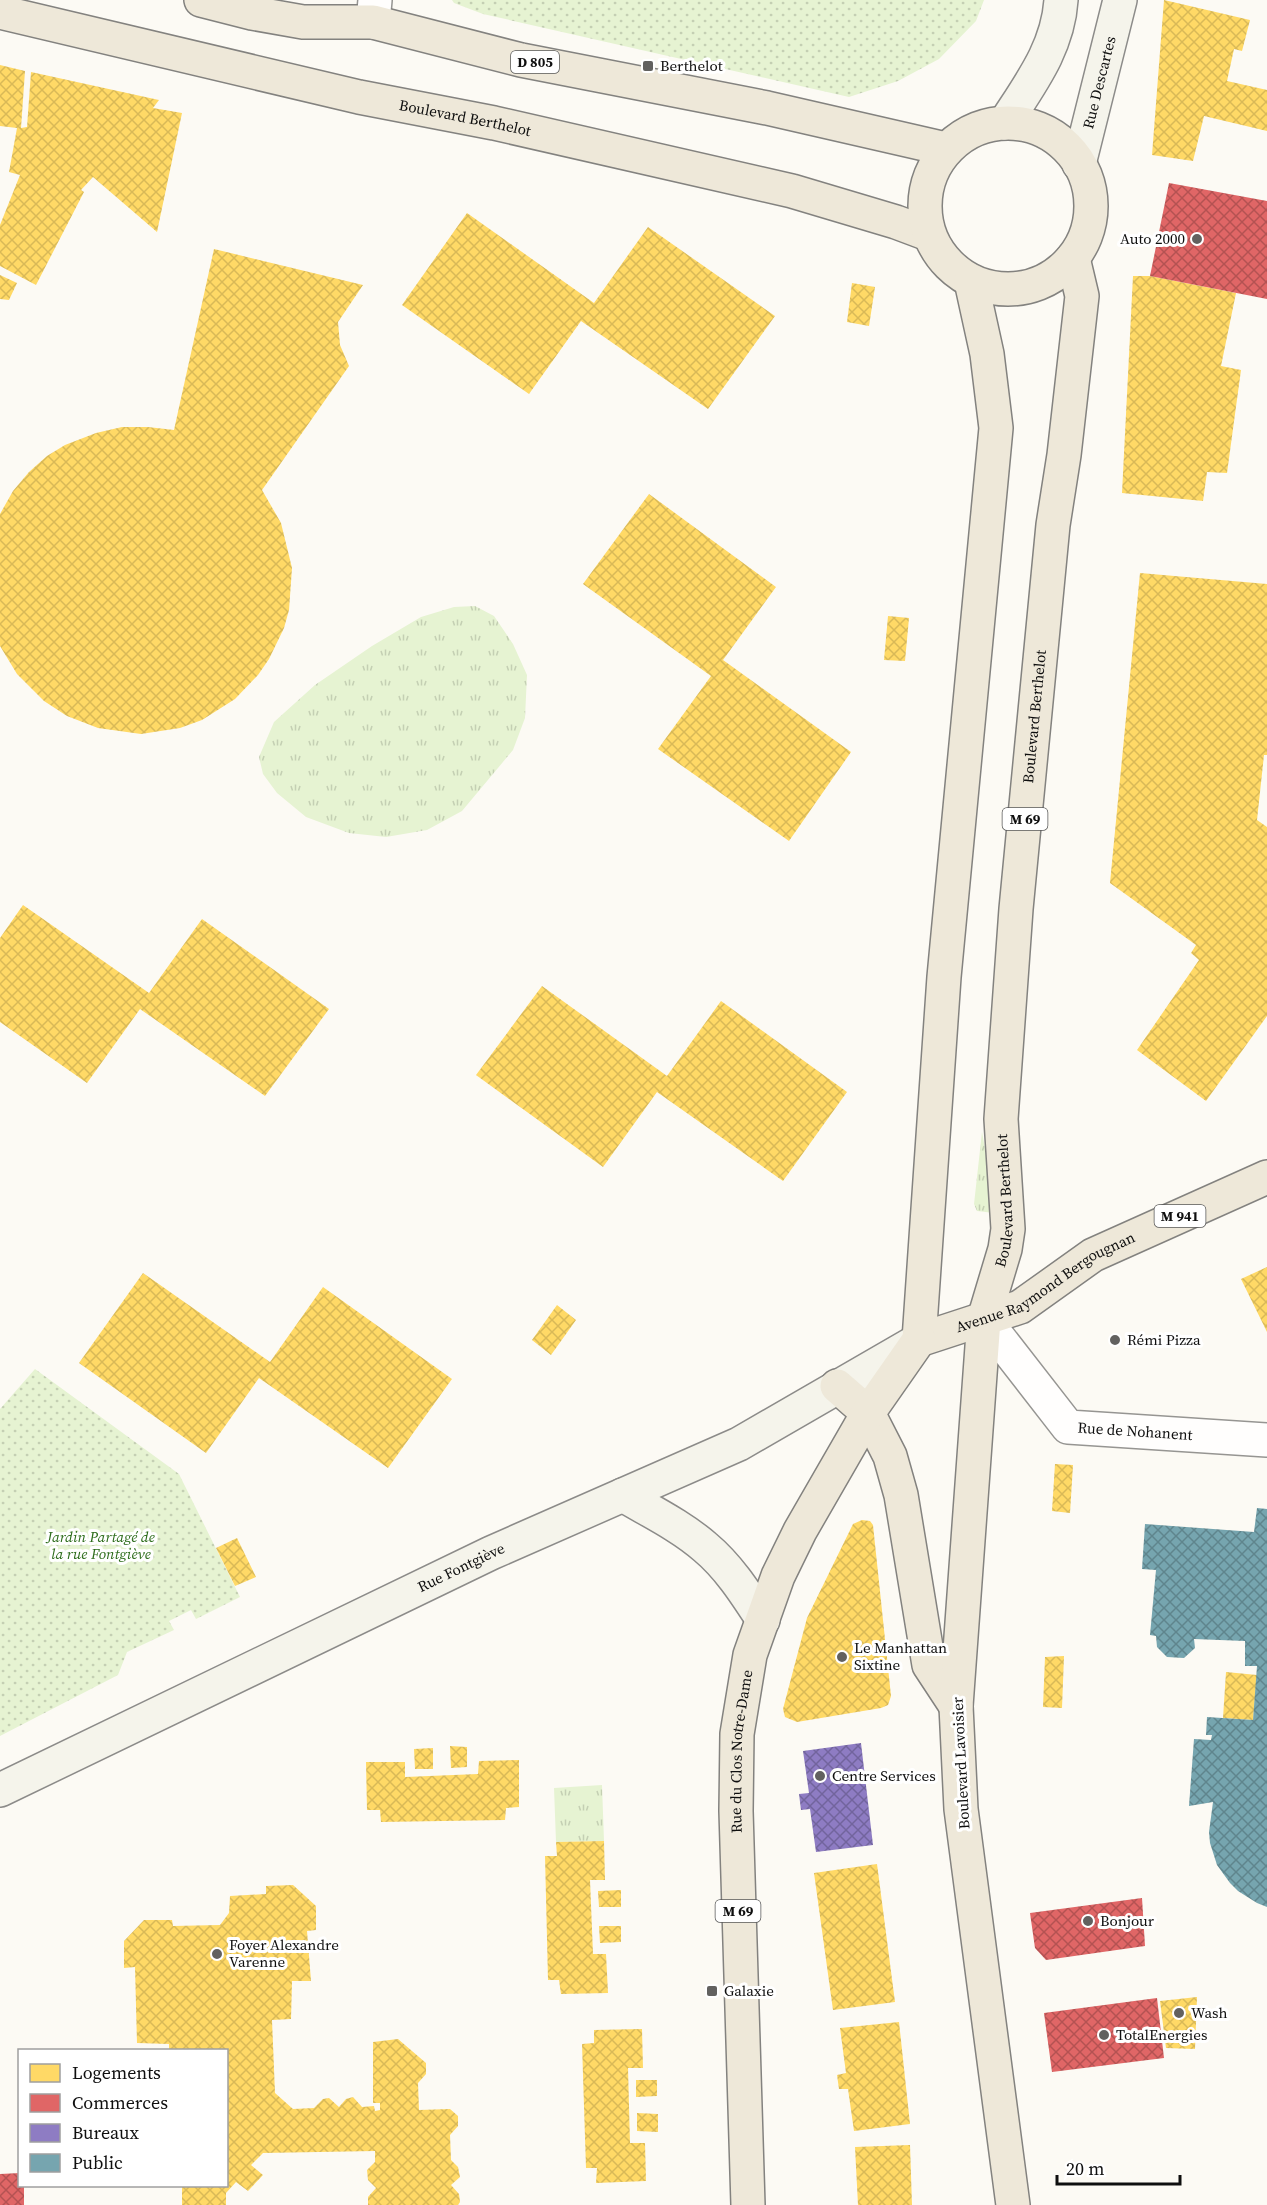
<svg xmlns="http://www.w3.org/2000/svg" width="1267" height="2205" font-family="'Source Serif 4',serif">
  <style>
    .grass { fill: url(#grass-tufts) }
    .garden { fill: url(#garden-dots) }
    .homes { fill: url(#homes-cross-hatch) }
    .shops { fill: url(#shops-cross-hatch) }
    .offices { fill: url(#offices-cross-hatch) }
    .public { fill: url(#public-cross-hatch) }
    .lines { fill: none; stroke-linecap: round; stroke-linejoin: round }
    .minor-casing { stroke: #969592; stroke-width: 36 }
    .secondary-casing { stroke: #8c8b89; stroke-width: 36 }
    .primary-casing { stroke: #83827f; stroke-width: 36 }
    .minor { stroke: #fffefd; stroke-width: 33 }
    .secondary { stroke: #f5f4eb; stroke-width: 33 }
    .primary { stroke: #eee8d9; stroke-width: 33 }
    .poi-dot { fill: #62615f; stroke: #fff; stroke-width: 2 }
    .labels { text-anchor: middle; stroke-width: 6; stroke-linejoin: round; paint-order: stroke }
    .shield { fill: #fff; stroke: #575757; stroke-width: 1.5 }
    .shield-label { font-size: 14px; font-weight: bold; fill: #0f0f0f }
    .poi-label { font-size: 15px; fill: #0f0f0f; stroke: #fff; text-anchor: start }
    .street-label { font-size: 15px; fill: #0f0f0f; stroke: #fff }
    .park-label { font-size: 15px; font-style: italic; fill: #2c6c1a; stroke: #fff }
  </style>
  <defs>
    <pattern id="grass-tufts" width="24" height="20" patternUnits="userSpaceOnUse" patternTransform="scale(1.5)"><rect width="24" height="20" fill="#e6f3d2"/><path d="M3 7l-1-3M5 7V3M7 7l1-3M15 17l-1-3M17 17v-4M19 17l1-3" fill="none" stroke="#c4cfb3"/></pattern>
    <pattern id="garden-dots" width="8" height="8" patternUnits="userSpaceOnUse" patternTransform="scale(1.5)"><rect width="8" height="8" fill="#e6f3d2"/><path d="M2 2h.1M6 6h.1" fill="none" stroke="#c4cfb3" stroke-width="1.8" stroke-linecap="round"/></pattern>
    <pattern id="homes-cross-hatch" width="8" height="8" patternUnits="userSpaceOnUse" patternTransform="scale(1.5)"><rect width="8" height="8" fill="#ffd966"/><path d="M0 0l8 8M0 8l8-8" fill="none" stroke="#d9b957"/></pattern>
    <pattern id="shops-cross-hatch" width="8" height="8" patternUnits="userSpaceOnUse" patternTransform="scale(1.5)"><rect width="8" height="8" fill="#e06666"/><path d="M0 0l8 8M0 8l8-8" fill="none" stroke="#b45252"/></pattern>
    <pattern id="offices-cross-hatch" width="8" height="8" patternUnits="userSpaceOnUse" patternTransform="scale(1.5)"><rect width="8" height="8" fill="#8e7cc3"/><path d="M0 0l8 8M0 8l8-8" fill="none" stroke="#72649d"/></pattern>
    <pattern id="public-cross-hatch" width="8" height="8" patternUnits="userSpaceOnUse" patternTransform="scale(1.5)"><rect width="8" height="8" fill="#76a5af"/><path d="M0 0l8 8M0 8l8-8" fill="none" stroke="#5f858d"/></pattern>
  </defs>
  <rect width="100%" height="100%" fill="#fcfaf4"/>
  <path class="grass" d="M475 606 494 616 513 644 527 675 525 718 513 750 462 811 427 830 386 837 349 833 306 817 277 793 263 774 259 757 274 722 315 685 372 646 421 617 454 607Z
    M982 1132 993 1193 994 1213 977 1211 974 1204Z
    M602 1785 604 1841 556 1842 554 1788Z"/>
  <path class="garden" d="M452 0H984L976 21 939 59 898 81 849 97 483 14 454 3Z
    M35 1369 179 1474 240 1597 196 1619 191 1610 169 1621 174 1630 127 1652 118 1675 0 1736V1409Z"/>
  <path class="homes" d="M1164 0 1250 20 1242 51 1234 49 1227 81 1267 90V131L1204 116 1193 161 1152 155Z
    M0 65 25 71 21 128 27 127 31 72 159 100 153 108 182 113 157 232 93 177 81 190 84 192 36 285 0 266V225L20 175 9 172 17 128 0 126Z
    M467 213 594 303 648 227 775 316 708 409 581 321 529 394 402 305Z
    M214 249 363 285 338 322 340 345 349 366 262 490 281 523 292 568 289 610 284 628 269 659 258 675 235 699 202 720 180 728 141 734 98 728 67 716 44 701 17 674 0 646V514L13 491 29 472 47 456 65 445 96 433 122 427H148L174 430Z
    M0 275 17 283 9 300 0 299Z
    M1133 276H1150L1236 293 1221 366 1241 370 1227 473 1207 472 1203 501 1122 493Z
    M852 283 875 287 869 326 847 322Z
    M649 494 776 587 723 660 851 752 789 841 658 749 711 676 583 584Z
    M1140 573 1267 584V755H1264L1257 820 1267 827V1016L1206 1101 1137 1050 1199 960 1191 953 1196 945 1110 883Z
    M888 616 909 618 905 661 884 660Z
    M23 905 149 993 202 919 329 1009 265 1096 140 1009 87 1083 0 1022V938Z
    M542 986 667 1076 721 1001 847 1092 783 1181 657 1092 603 1167 476 1075Z
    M1267 1267V1332L1241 1279Z
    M143 1273 270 1362 323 1287 452 1379 388 1468 259 1378 206 1453 79 1363Z
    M557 1305 576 1320 551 1355 532 1340Z
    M1055 1464 1073 1465 1070 1513 1052 1511Z
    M862 1520 870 1521 873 1525 891 1696 888 1705 881 1708 797 1722 785 1717 783 1709 807 1618 853 1524Z
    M237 1538 256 1577 235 1586 216 1548Z
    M1064 1656 1062 1708 1043 1707 1045 1657Z
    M1226 1672 1257 1675 1253 1720 1223 1718Z
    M450 1746 467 1747V1767L451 1768Z
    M433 1748V1769H415L414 1749Z
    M519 1760V1807L506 1808 505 1820 381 1822 380 1810H367L366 1762H405V1777L478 1774 479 1761Z
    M604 1841 605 1880H590L593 1954H606L608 1993 561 1994 559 1980H548L545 1856H557L556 1842Z
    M877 1864 895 2002 833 2010 814 1873Z
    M293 1885 316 1906V1930L307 1931 311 1981H292L291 2019 272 2020 275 2093 293 2109 314 2108 323 2099 329 2098 339 2107 346 2099 353 2097 362 2107 374 2106 375 2111 380 2110V2103H373V2042L398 2039 426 2063V2074L418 2083 419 2110 450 2109 458 2116V2126L450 2135 451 2160 458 2167 460 2177 451 2185 459 2194 460 2202 458 2205H368V2197L376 2188 368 2180 367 2170 375 2162V2151L263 2153 251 2165 263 2175 248 2191 236 2182 226 2193V2205H182V2186H226V2050H169V2044L137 2043 135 1967 124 1968V1941L144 1920H172L173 1926 220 1925 229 1913 230 1896 266 1894V1886Z
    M621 1890V1907H599L598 1891Z
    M599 1926H621V1942L600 1943Z
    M1197 1997 1195 2049 1166 2048 1160 2001Z
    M899 2022 910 2124 854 2131 848 2089H839L837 2075 846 2073 840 2028Z
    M642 2029 643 2068H628L630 2143H645L646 2181 596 2183 597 2168H586L582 2044 594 2043V2030Z
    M636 2080H657V2096L636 2097Z
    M637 2113 658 2114V2132L637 2131Z
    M910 2145 912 2205H858L855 2147Z"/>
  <path class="shops" d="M1169 183 1267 201V299L1150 276Z
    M1142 1898 1145 1946 1046 1960 1035 1948 1030 1913Z
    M1157 1998 1164 2058 1052 2072 1044 2013Z
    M20 2173V2186H24V2205H0V2174Z"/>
  <path class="offices" d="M861 1743 873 1845 816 1852 810 1809 801 1810 799 1794 809 1793 803 1751Z"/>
  <path class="public" d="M1257 1508 1267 1509V1907L1257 1903 1238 1891 1230 1883 1217 1865 1210 1843 1209 1832 1213 1802 1189 1806 1194 1739 1211 1740 1212 1735H1206L1207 1717 1253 1720 1257 1666H1245V1641L1194 1639 1195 1648 1184 1658 1167 1657 1157 1647 1156 1636 1150 1635 1156 1570 1142 1569 1145 1524 1254 1532Z"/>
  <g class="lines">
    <defs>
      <g id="minor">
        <path d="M373 22 375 0"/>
        <path id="s1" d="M984 1319 1068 1427 1267 1440"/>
      </g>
      <g id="secondary">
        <path d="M1005 123C1030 84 1058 48 1061 0"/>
        <path id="s2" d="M1079 164 1120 0"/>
        <path d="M623 1495C650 1511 681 1526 705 1547 729 1567 746 1594 763 1620"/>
        <path id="s3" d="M0 1790 491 1553 739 1444 919 1340"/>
      </g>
      <g id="primary">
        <path d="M201 0 252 13 303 22H373L521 60 767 108 946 149"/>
        <path id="s4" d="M0 12 359 97 494 123 792 191 896 222 928 234"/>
        <circle cx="1008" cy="206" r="83"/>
        <path d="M919 1340 944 977 996 428 987 354 971 281"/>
        <path id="s5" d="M919 1340 1020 1307 1093 1255 1267 1177"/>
        <path d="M837 1386 868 1413 890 1456 901 1495 929 1665 956 1706"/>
        <path id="s6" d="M748 2205 736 1811 737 1734 750 1655 778 1576 800 1531 868 1413 919 1340"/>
        <path id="s7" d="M1013 2205 961 1809 956 1706 984 1319 1005 1249 1008 1229 1001 1119 1016 909 1053 525 1064 455 1082 296 1073 258"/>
      </g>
    </defs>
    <use href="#minor" class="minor-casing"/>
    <use href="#secondary" class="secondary-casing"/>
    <use href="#primary" class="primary-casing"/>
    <use href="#minor" class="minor"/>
    <use href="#secondary" class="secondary"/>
    <use href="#primary" class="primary"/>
  </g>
  <g class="poi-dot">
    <rect x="642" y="60" width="12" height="12" rx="3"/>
    <circle cx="1197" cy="239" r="6"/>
    <circle cx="1115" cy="1340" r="6"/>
    <circle cx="842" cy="1657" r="6"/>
    <circle cx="820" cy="1776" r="6"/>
    <circle cx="1088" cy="1921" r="6"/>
    <circle cx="217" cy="1954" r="6"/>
    <rect x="706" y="1985" width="12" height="12" rx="3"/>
    <circle cx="1179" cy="2013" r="6"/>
    <circle cx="1104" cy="2035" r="6"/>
  </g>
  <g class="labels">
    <g class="shield">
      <rect x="511" y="51" width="48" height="22" rx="4.5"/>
      <rect x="1002.5" y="808" width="45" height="22" rx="4.5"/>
      <rect x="1154.5" y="1205" width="51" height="22" rx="4.5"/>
      <rect x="715.5" y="1900" width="45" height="22" rx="4.5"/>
    </g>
    <g class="shield-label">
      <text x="535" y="67">D 805</text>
      <text x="1025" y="824">M 69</text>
      <text x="1180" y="1221">M 941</text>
      <text x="738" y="1916">M 69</text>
    </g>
    <g class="poi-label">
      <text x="660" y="71">Berthelot</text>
      <text x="1185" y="244" text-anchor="end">Auto 2000</text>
      <text x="1127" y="1345">Rémi Pizza</text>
      <text x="854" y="1653">Le Manhattan<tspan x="854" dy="17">Sixtine</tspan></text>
      <text x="832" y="1781">Centre Services</text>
      <text x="1100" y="1926">Bonjour</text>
      <text x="229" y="1950">Foyer Alexandre<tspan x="229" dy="17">Varenne</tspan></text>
      <text x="724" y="1996">Galaxie</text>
      <text x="1191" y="2018">Wash</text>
      <text x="1116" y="2040">TotalEnergies</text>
    </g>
    <g class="street-label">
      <text dy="5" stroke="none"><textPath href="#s2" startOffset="84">Rue Descartes</textPath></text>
      <text dy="5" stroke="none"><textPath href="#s4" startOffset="477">Boulevard Berthelot</textPath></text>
      <text dy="5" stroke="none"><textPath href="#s7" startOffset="1498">Boulevard Berthelot</textPath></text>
      <text dy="5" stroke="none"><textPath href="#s7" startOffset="1012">Boulevard Berthelot</textPath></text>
      <text dy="5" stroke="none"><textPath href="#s5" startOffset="140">Avenue Raymond Bergougnan</textPath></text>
      <text dy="5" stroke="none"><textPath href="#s1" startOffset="204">Rue de Nohanent</textPath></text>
      <text dy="5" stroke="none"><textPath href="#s3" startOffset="512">Rue Fontgiève</textPath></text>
      <text dy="5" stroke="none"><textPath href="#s6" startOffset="454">Rue du Clos Notre-Dame</textPath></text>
      <text transform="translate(961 1763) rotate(-93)" y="5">Boulevard Lavoisier</text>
    </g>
    <g class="park-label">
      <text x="101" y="1542">Jardin Partagé de<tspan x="101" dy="17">la rue Fontgiève</tspan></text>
    </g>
  </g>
  <rect x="18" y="2049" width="210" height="138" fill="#ffffff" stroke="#9f9f9f" stroke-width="1.5"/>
  <rect x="30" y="2064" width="30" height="18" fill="#ffd966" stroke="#9f9f9f" stroke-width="1.5"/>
  <text x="72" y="2079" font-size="18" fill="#0f0f0f">Logements</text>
  <rect x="30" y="2094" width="30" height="18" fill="#e06666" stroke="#9f9f9f" stroke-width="1.5"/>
  <text x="72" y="2109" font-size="18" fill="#0f0f0f">Commerces</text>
  <rect x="30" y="2124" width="30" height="18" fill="#8e7cc3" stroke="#9f9f9f" stroke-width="1.5"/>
  <text x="72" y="2139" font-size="18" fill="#0f0f0f">Bureaux</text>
  <rect x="30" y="2154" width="30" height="18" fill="#76a5af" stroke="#9f9f9f" stroke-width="1.5"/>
  <text x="72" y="2169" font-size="18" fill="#0f0f0f">Public</text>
  <path d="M1057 2175v9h123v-9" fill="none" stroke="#0f0f0f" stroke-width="3"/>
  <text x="1066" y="2175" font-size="18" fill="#0f0f0f" stroke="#ffffff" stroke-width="4.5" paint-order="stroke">20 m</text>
</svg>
